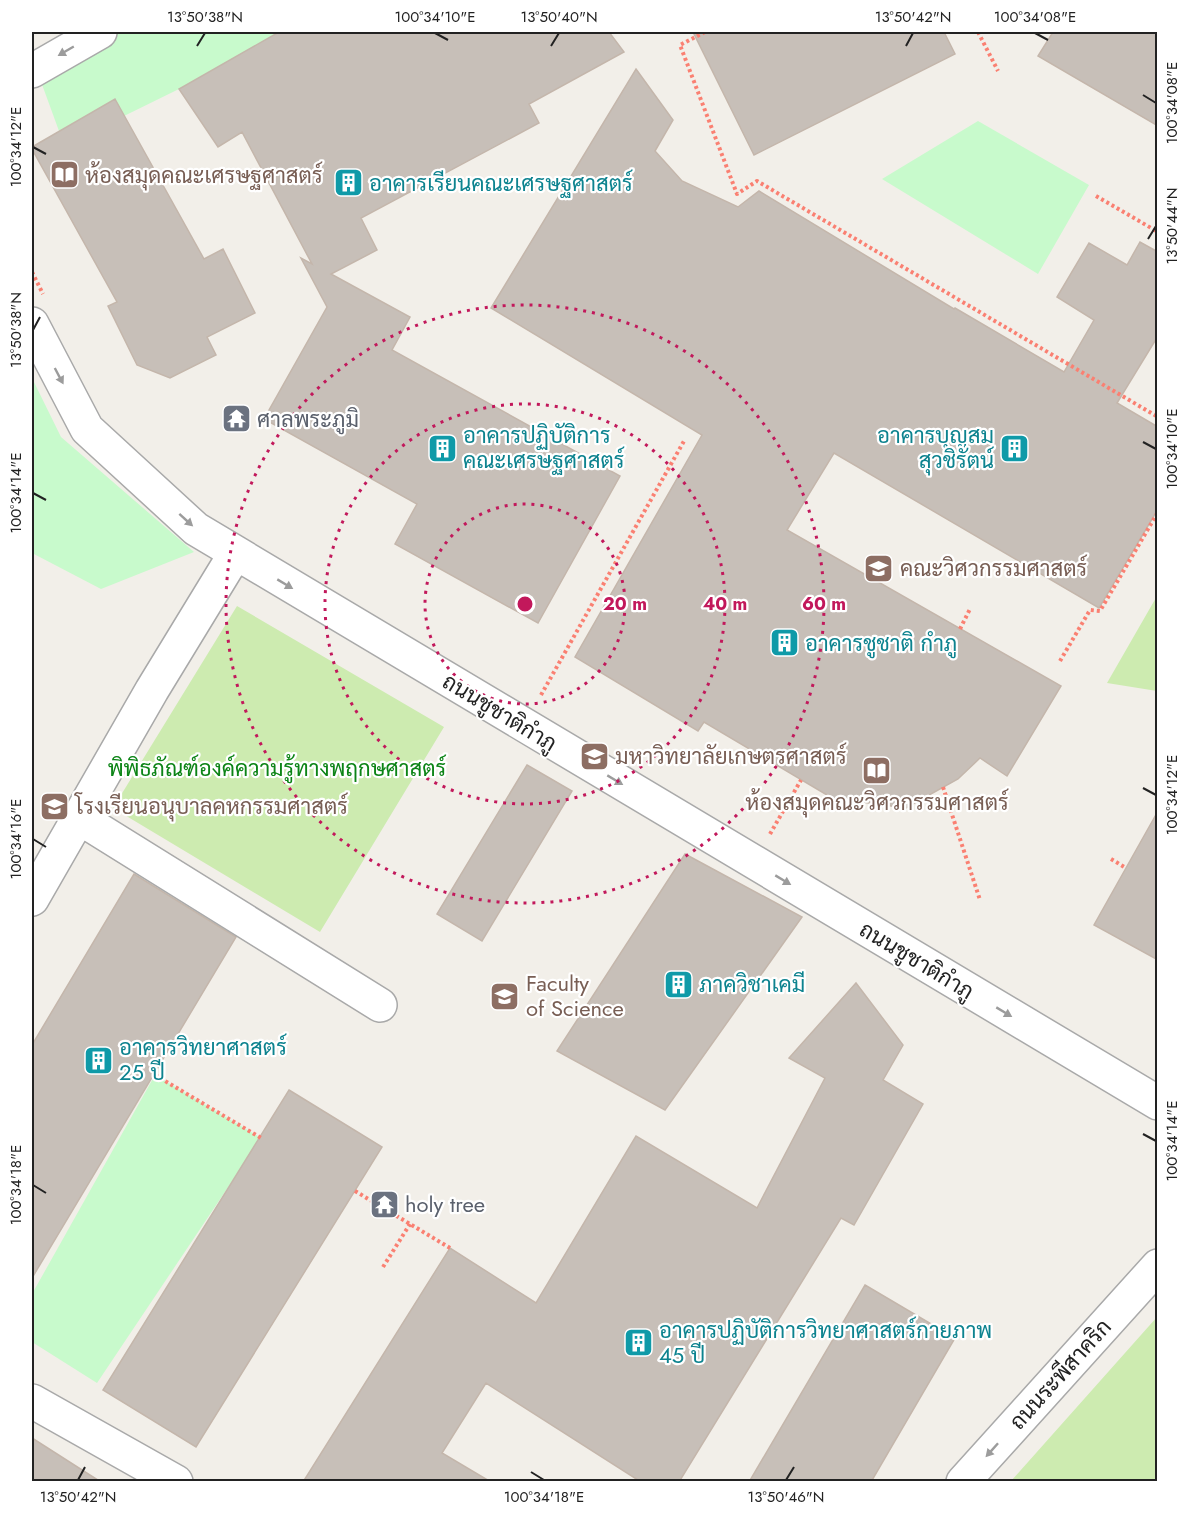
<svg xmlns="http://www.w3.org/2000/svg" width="1189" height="1513" font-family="Jost,Sarabun,sans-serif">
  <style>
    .grass { fill: #cdebb0 }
    .park { fill: #c8facc }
    .building { fill: #c7bfb8; stroke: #c4b6ab; stroke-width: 1.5 }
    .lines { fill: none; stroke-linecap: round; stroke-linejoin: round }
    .minor-casing { stroke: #a9a9a9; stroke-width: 36 }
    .path { stroke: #fa8072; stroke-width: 4; stroke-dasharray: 3 3; stroke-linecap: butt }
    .minor { stroke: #fff; stroke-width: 33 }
    .tree { fill: #74b475 }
    .oneway { fill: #9c9c9c }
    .ticks { fill: none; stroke: #222; stroke-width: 2 }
    .ring { fill: none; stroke: #c2185b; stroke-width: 3; stroke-dasharray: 3 6 }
    .labels { text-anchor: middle; stroke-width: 4.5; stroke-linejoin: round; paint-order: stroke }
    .education-label { font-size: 22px; fill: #785e54; stroke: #fff; text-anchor: start }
    .culture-label { font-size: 22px; fill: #0d838f; stroke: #fff; text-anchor: start }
    .worship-label { font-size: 22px; fill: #5b616d; stroke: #fff; text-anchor: start }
    .street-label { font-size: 22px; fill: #222; stroke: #fff }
    .park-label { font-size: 22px; fill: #0c8416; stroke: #fff }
    .centre { fill: #c2185b; stroke: #fff; stroke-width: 3 }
    .ring-label { font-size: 18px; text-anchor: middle; font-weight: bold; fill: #c2185b; stroke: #fff; stroke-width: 4.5; stroke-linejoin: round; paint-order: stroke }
    .neatline { fill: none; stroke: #222; stroke-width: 2 }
    .ticks-label { font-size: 15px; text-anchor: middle; fill: #222 }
  </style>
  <rect width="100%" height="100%" fill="#f2efe9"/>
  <path class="grass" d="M1157 596V691L1107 683Z
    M237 606 444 727 320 932 113 808Z
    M1157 1317V1481H1011Z"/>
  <path class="park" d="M100 32H279L179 89 124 116 115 100 59 131 36 68Z
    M978 121 1089 185 1038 274 882 179Z
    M32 378 61 437 194 552 101 589 32 553Z
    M155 1075 261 1138 97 1383 32 1342V1294Z"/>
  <path class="building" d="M279 32H609L624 52 529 104 539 123 361 218 377 250 331 274 410 317 392 350 620 476 538 623 395 544 417 504 264 419 327 307 301 258 312 264 242 132 218 147 179 89Z
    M693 32H944L955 54 754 155Z
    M1053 32H1158V126L1038 56Z
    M636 69 673 120 655 151 682 181 738 207 759 191 954 309 955 308 1064 372 1094 320 1057 297 1089 243 1127 265 1140 242 1158 252V336L1117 403 1158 427V509L1099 608 834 453 787 530 1061 686 1007 776 980 758 958 779 906 808 832 798 704 722 698 731 575 657 702 435 491 308Z
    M115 99 204 259 223 249 255 313 207 337 216 355 170 378 137 365 108 306 117 302 32 149V147Z
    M527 765 572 791 482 941 437 914Z
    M1158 811V960L1094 925Z
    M685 854 802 917 665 1110 557 1051Z
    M134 874 236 937 32 1278V1045Z
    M856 983 903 1045 883 1080 923 1104 854 1225 841 1218 679 1482H641L486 1383 442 1453 491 1482H303L450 1248 536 1303 636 1136 757 1208 825 1078 789 1058Z
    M289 1090 382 1147 196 1447 103 1390Z
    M865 1285 955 1338 871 1482H749Z
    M32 1438 101 1482H32Z"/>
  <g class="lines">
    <defs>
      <path id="minor" d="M32 71 100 32
        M32 324 87 429 196 529 1158 1103
        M78 817 380 1005
        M32 899 152 690 235 554
        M32 1401 176 1482
        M963 1482 1158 1266"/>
    </defs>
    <use href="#minor" class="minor-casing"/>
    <path class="path" d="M705 32 680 45 737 194 757 181 1158 417
      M978 32 998 71
      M1096 196 1158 232
      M32 272 43 294
      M960 629 970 609
      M1060 661 1090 610 1100 611 1158 512
      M541 695 684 441
      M943 787 980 900
      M770 834 801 780
      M1111 859 1126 868
      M155 1075 261 1138
      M355 1191 450 1248
      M383 1267 410 1224"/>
    <use href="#minor" class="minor"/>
  </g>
  <circle class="tree" cx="384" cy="1204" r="9"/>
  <defs><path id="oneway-solid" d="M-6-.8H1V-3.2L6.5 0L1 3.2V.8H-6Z" transform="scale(1.5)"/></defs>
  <g class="oneway">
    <use href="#oneway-solid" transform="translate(66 51) rotate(150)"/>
    <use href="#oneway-solid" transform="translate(59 376) rotate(62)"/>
    <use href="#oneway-solid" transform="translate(186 520) rotate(42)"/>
    <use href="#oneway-solid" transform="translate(285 584) rotate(31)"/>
    <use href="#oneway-solid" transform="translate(615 780) rotate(31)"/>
    <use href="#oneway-solid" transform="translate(783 880) rotate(31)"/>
    <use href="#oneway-solid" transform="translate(1004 1012) rotate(31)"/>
    <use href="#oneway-solid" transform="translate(992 1450) rotate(132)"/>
  </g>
  <path class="ticks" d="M435 33 448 40M1035 33 1048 40M197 46 205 33M551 46 559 33M906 46 913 33M1143 95 1156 103M33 147 46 154M1148 239 1156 226M33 330 40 317M1143 442 1156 449M33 493 46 500M1143 788 1156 795M33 839 46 847M1143 1134 1156 1141M33 1185 46 1193M531 1472 544 1480M78 1480 85 1467M786 1480 794 1467"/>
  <g class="ring">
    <circle cx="525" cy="604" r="100"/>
    <circle cx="525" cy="604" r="200"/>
    <circle cx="525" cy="604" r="299"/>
  </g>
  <defs>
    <symbol id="library-square" viewBox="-11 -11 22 22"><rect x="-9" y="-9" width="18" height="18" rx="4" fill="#8d6e63" stroke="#fff"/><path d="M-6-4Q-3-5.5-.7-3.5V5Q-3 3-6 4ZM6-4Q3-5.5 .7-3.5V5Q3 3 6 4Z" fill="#fff"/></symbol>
    <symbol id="building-square" viewBox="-11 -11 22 22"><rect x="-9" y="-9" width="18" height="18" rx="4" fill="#0f9aa8" stroke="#fff"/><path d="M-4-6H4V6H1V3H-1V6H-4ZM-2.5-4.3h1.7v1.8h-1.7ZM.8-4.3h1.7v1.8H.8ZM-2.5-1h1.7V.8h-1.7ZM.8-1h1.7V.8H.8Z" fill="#fff"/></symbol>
    <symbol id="temple-square" viewBox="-11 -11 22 22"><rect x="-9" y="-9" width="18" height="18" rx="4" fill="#6b7280" stroke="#fff"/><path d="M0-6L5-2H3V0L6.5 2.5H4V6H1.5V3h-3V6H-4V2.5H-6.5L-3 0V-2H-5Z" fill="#fff"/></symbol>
    <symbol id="university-square" viewBox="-11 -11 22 22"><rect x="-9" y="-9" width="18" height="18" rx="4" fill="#8d6e63" stroke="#fff"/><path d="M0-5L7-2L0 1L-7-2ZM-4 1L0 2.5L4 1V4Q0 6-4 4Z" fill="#fff"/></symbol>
    <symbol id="school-square" viewBox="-11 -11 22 22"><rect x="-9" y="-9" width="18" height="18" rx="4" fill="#8d6e63" stroke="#fff"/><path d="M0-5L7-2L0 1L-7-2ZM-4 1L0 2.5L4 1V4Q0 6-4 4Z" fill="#fff"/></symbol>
  </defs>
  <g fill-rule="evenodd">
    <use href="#library-square" x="48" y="158" width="33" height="33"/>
    <use href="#building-square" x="332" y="166" width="33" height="33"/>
    <use href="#temple-square" x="220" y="402" width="33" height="33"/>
    <use href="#building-square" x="426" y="432" width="33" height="33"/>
    <use href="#building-square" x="998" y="432" width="33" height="33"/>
    <use href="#university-square" x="862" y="552" width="33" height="33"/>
    <use href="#building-square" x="768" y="626" width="33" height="33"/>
    <use href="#university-square" x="578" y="740" width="33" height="33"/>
    <use href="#library-square" x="860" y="754" width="33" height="33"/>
    <use href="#school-square" x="38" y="790" width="33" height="33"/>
    <use href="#building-square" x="662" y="968" width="33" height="33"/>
    <use href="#university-square" x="488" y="980" width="33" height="33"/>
    <use href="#building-square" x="82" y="1044" width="33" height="33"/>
    <use href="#temple-square" x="368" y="1188" width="33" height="33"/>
    <use href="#building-square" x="622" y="1326" width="33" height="33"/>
  </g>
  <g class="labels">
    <g class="education-label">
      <text x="85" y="183">ห้องสมุดคณะเศรษฐศาสตร์</text>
      <text x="900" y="576">คณะวิศวกรรมศาสตร์</text>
      <text x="615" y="764">มหาวิทยาลัยเกษตรศาสตร์</text>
      <text x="877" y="810" text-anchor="middle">ห้องสมุดคณะวิศวกรรมศาสตร์</text>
      <text x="75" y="814">โรงเรียนอนุบาลคหกรรมศาสตร์</text>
      <text x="526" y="991">Faculty<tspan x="526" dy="25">of Science</tspan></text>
    </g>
    <g class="culture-label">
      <text x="369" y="191">อาคารเรียนคณะเศรษฐศาสตร์</text>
      <text x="463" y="443">อาคารปฏิบัติการ<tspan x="463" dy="25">คณะเศรษฐศาสตร์</tspan></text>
      <text x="994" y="443" text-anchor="end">อาคารบุญสม<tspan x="994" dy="25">สุวชิรัตน์</tspan></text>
      <text x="805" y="651">อาคารชูชาติ กำภู</text>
      <text x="699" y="992">ภาควิชาเคมี</text>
      <text x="119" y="1055">อาคารวิทยาศาสตร์<tspan x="119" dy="25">25 ปี</tspan></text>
      <text x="659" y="1338">อาคารปฏิบัติการวิทยาศาสตร์กายภาพ<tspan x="659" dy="25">45 ปี</tspan></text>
    </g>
    <g class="worship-label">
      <text x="257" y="427">ศาลพระภูมิ</text>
      <text x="405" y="1212">holy tree</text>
    </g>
    <g class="street-label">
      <text transform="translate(500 712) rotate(31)" y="8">ถนนชูชาติกำภู</text>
      <text transform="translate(917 960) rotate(31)" y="8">ถนนชูชาติกำภู</text>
      <text transform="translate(1060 1374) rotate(-48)" y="8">ถนนระพีสาคริก</text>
    </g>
    <g class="park-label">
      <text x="277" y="776">พิพิธภัณฑ์องค์ความรู้ทางพฤกษศาสตร์</text>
    </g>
  </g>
  <circle cx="525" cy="604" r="9" class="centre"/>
  <g class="ring-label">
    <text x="625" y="610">20 m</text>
    <text x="725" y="610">40 m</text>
    <text x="824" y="610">60 m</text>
  </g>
  <rect width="1189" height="1513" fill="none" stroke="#ffffff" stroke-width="66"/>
  <rect x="33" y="33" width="1123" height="1447" class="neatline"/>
  <g class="ticks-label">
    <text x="205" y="22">13°50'38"N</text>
    <text x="435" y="22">100°34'10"E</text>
    <text x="559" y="22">13°50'40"N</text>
    <text x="913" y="22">13°50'42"N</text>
    <text x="1035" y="22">100°34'08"E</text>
    <text transform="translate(1172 103) rotate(-90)" y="5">100°34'08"E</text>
    <text transform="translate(16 147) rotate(-90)" y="5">100°34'12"E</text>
    <text transform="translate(1172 226) rotate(-90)" y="5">13°50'44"N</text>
    <text transform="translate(16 330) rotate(-90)" y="5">13°50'38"N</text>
    <text transform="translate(1172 449) rotate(-90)" y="5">100°34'10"E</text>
    <text transform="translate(16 493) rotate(-90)" y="5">100°34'14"E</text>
    <text transform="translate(1172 795) rotate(-90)" y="5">100°34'12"E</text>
    <text transform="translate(16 839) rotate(-90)" y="5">100°34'16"E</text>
    <text transform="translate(1172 1141) rotate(-90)" y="5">100°34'14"E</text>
    <text transform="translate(16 1185) rotate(-90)" y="5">100°34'18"E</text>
    <text x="78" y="1502">13°50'42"N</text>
    <text x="544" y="1502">100°34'18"E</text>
    <text x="786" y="1502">13°50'46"N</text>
  </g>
</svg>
